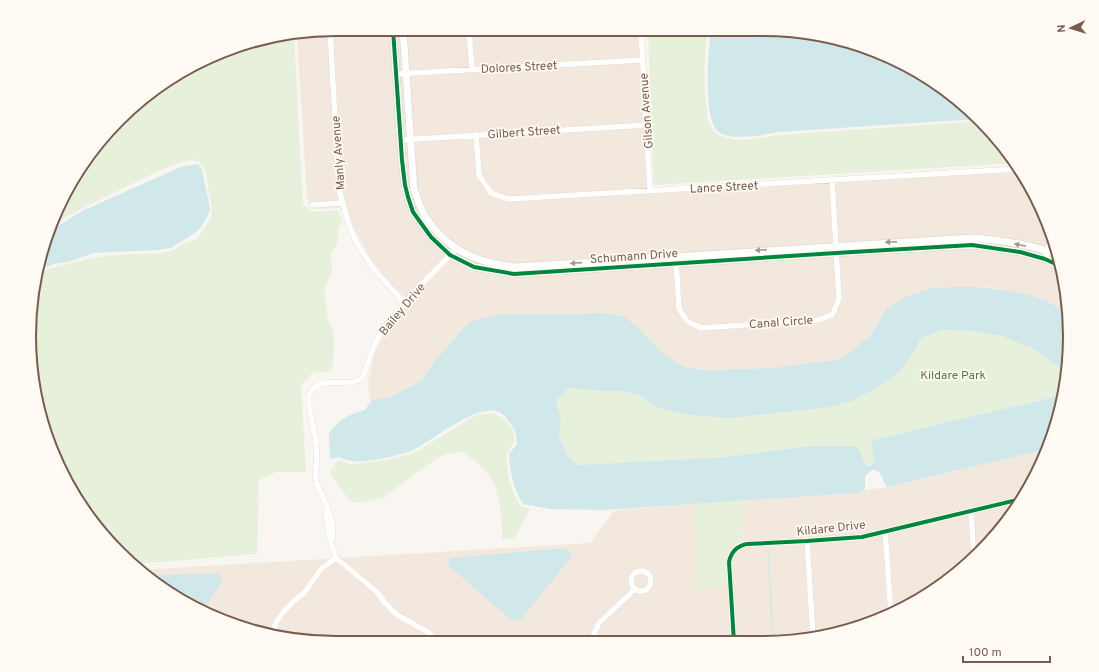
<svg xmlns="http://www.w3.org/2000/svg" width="1099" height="672" font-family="Overpass,sans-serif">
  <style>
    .residential { fill: #f2e8de }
    .green { fill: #e7f0db }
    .water { fill: #d0e8ea }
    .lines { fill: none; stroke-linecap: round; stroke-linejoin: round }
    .stream { stroke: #d0e8ea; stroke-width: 1.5 }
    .minor-casing { stroke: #d7d1cb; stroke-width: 6 }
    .tertiary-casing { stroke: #d7d1cb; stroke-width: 8 }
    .minor { stroke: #fefefd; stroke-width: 5.5 }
    .tertiary { stroke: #fefefd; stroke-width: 7 }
    .cycleway-casing { stroke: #fffaf3; stroke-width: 6 }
    .cycleway { stroke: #00873e; stroke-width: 4 }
    .oneway { fill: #a8958b }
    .labels { text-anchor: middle; stroke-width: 3.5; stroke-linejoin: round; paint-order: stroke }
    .street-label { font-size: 12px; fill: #7a5c4d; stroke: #fffaf3 }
    .park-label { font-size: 12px; fill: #537a41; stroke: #fffaf3 }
    .rim { fill: none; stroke: #7a5c4d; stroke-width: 2 }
  </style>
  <rect width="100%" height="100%" fill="#f9f5f0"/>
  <path class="residential" d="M336 29 639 31 648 194 1021 171 1029 182 1054 237 1067 296 1068 314 1044 300 1017 293 989 287 886 309 870 336 841 359 773 368 705 370 684 367 665 355 648 338 623 316 603 313 499 315 434 362 421 381 392 396 371 401 368 384 374 354 384 334 411 303 391 284 370 258 353 226 347 207 313 209 307 197 297 35Z
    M1047 449 1038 472 1007 523 965 567 916 602 843 632 783 642 296 640 219 620 149 580 140 570 590 543 615 510 693 504 696 581 689 590 726 586 725 561 727 549 744 539 741 501 857 493 865 490 889 487Z"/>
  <path class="green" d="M648 31H708C704 57 703 85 707 111 707 114 707 117 708 120 710 126 714 134 721 136 739 143 760 138 778 135L981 121 994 133 1015 163 654 185Z
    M294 36 303 206 308 207 310 210 313 212 337 210 342 220 338 231V239L336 247 331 252 332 272 330 274 324 292 328 320 332 328 334 336V358L331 371 312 373 301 385 306 472H276L259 480 257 554 134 564 92 523 45 434 29 336 39 273 47 269 93 258 114 255 159 253 172 251 181 245 197 239 204 229 211 217 212 208 205 169 200 162H196L193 159 175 164 154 173 81 209 51 225 81 165 149 92 238 45Z
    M943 330C962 331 982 332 1001 336 1022 340 1047 359 1065 371V383L1062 395 873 440C870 449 877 457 872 466L864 463 860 450 857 446H809L726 457 578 465 567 456 559 436 561 419 556 401 569 388 598 391H618L638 394 657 407 686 415 730 418 824 408 914 352 921 338Z
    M494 413C503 418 520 432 513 444 511 448 507 451 507 455 505 473 512 490 520 506L529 508 530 509 514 539H502C504 529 498 490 493 481 486 469 473 459 462 451L444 454 414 474 385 497 366 502H351L333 478 330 472 338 460 350 464 362 463 388 460 416 452 476 415Z
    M741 501 744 539 727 549 725 561 726 586 689 590 696 580 693 504Z"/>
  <path class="water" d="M711 31 803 32 880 52 950 92 978 119 778 132C764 135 733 141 720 133 702 122 708 51 711 31Z
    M198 164 202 169 210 209 208 215 201 227 196 232 171 248 158 250 94 253 68 262 54 264 40 269 45 238 47 233 82 211 181 167Z
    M959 287C988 287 1015 290 1043 300 1052 303 1060 309 1068 314L1069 356 1065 383V371L1031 348 1002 336 968 331 943 330 921 338 914 352 900 371 883 384 852 401 824 408 730 418 686 415 657 407 638 394 618 391H598L569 388 556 401 561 419 559 436 567 456 578 465 726 457 809 446H857L860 450 864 463 869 466 872 465C877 457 869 449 873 440L1062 395 1064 389 1060 415 1047 449 887 487C881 480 884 470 872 470L865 476V490L857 493 604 510 550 509 523 504C512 485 511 475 509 454L517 444C516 431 515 430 507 419 486 390 431 445 408 452 391 457 369 463 351 461 347 461 343 458 339 457 337 457 333 459 330 459L329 433C341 418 348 415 365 410L371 401 392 396 421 381 434 362 469 322 499 315 603 313 623 316 635 325 665 355 684 367 705 370 773 368 841 359 870 336 886 309 906 297 933 288Z
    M566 548 573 555 521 619 512 621 448 565 450 558Z
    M217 573 223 581 203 610 149 580 145 576Z"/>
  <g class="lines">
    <path class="stream" d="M768 550 773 642"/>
    <defs>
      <path id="minor" d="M330 30 339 189 348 222 356 242 373 268 405 304
        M469 30 472 70
        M641 31 650 191
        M396 74 642 60
        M476 135 479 175 491 193 508 199 1019 169
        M401 140 647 125
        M312 205 343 203
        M1045 259 1052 234
        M676 260 679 309 687 321 701 328 818 320 832 315 839 299 832 180
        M327 510C325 526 331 542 336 558
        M971 512 974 558
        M885 531 891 613
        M332 540 333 530 332 520 324 499 317 484 315 474 317 458 316 441 309 406V394L315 387 322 383 353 382 362 379 372 351 381 331 415 291 456 249
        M807 541 813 637
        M336 558 376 591 385 603 397 615 428 632 437 641
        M631 581a10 10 0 1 1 20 0a10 10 0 1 1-20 0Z
        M271 634 277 621 284 611 294 601 304 593 322 568 336 558
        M590 642 599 623 635 589
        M734 642 729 562C731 552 737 546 747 544L807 541 862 537 1021 499"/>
      <path id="tertiary" d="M393 29 402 160 405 185 408 197 413 212 431 237 450 255 474 267 514 274 836 253 972 245 1020 252 1045 259 1060 266
        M403 29 414 190C418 198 420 208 425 216 447 250 475 262 514 267L971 238C998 240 1033 244 1058 255"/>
    </defs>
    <use href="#minor" class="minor-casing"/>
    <use href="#tertiary" class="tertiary-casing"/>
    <use href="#minor" class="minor"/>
    <use href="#tertiary" class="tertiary"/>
    <defs>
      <path id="cycleway" d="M393 29 402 160 405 185 408 197 413 212 431 237 450 255 474 267 514 274 836 253 972 245 1020 252 1045 259 1060 266
        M734 642 729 562C731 552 737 546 747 544L807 541 862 537 1021 499"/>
    </defs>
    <use href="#cycleway" class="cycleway-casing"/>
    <use href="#cycleway" class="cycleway"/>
  </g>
  <defs><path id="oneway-solid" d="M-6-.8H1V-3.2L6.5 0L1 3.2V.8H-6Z"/></defs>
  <g class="oneway">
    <use href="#oneway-solid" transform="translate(891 242) rotate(177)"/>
    <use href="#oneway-solid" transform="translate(1020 245) rotate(-169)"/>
    <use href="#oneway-solid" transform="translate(761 250) rotate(176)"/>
    <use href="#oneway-solid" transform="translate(576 263) rotate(176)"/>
  </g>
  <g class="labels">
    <g class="street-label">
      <text transform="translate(519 67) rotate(-3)" y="4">Dolores Street</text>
      <text transform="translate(646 111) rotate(-94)" y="4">Gilson Avenue</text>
      <text transform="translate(524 132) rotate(-4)" y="4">Gilbert Street</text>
      <text transform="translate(338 153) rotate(-94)" y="4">Manly Avenue</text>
      <text transform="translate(724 187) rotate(-3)" y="4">Lance Street</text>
      <text transform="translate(634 256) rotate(-4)" y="4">Schumann Drive</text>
      <text transform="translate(402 309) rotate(-50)" y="4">Bailey Drive</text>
      <text transform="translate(781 322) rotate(-4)" y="4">Canal Circle</text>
      <text transform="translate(831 528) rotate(-6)" y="4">Kildare Drive</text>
    </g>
    <g class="park-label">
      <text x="953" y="379">Kildare Park</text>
    </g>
  </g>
  <path d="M0 0H1099V672H0ZM336 36H763A300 300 0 0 1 1063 336V336A300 300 0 0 1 763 636H336A300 300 0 0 1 36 336V336A300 300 0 0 1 336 36Z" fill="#fffaf3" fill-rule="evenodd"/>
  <path class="rim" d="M336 36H763A300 300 0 0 1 1063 336V336A300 300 0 0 1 763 636H336A300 300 0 0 1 36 336V336A300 300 0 0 1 336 36Z"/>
  <g transform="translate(1071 28) rotate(266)" stroke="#fffaf3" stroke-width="3" paint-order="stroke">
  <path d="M0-3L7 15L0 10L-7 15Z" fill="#7a5c4d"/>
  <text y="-6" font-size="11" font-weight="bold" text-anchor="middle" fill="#7a5c4d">N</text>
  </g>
  <path d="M963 656v6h87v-6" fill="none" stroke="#7a5c4d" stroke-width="2"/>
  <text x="969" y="656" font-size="12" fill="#7a5c4d" stroke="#fffaf3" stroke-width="3" paint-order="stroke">100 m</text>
</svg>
